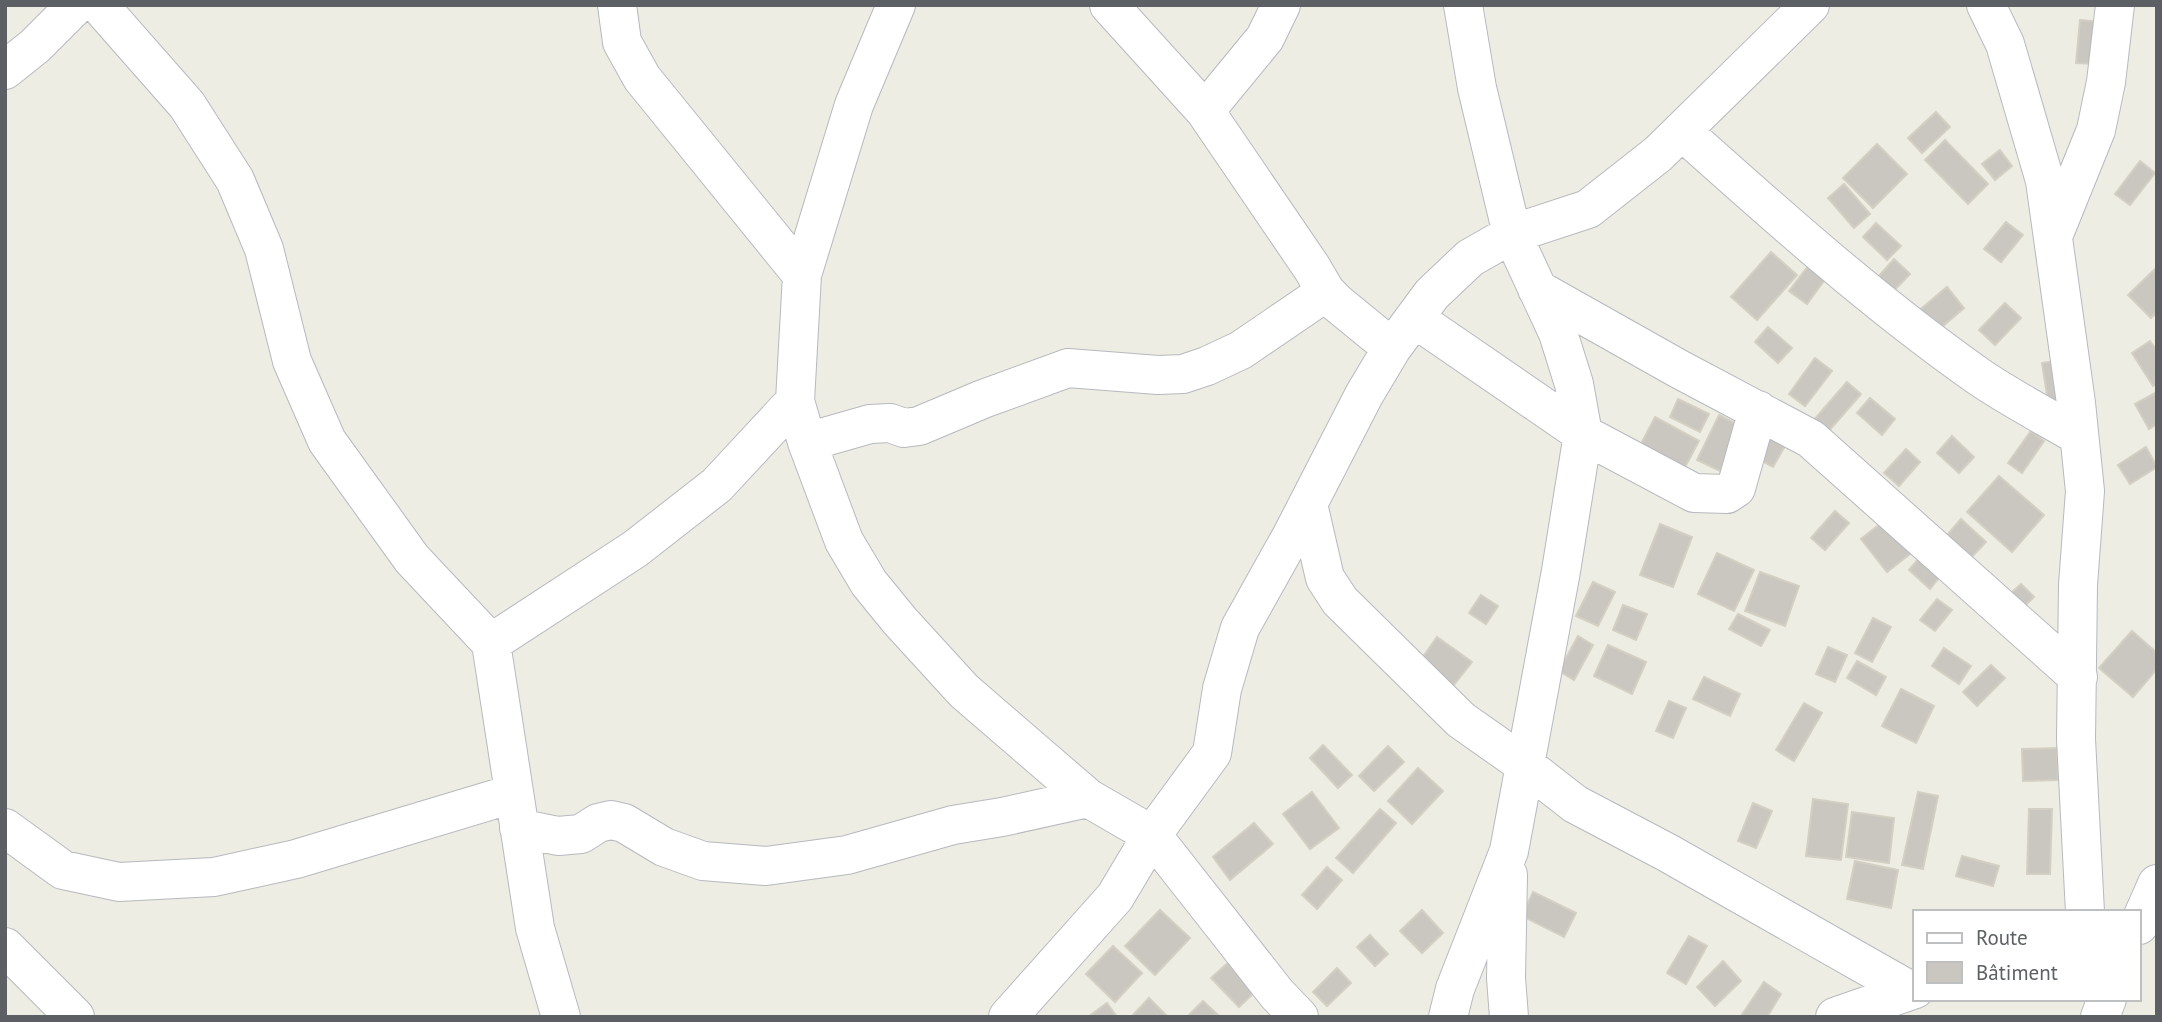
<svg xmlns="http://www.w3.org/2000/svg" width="2162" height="1022" font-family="'PT Sans',sans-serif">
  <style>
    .building { fill: #cac7c1; stroke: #d3cfc2; stroke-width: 2 }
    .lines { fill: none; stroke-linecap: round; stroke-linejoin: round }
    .minor-casing { stroke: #b6b9be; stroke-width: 40 }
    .minor { stroke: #fff; stroke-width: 38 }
  </style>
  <rect width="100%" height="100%" fill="#eeede4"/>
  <path class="building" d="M2080 20 2102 22 2098 64 2076 63Z
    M1936 112 1950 127 1922 153 1908 138Z
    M1945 140 1988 184 1968 204 1925 160Z
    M1877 144 1907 174 1873 208 1843 178Z
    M2000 150 2012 166 1995 180 1982 164Z
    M2140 161 2155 173 2130 205 2115 194Z
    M1844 184 1870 214 1854 228 1828 198Z
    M2006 222 2023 235 2001 262 1984 249Z
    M1876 223 1901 246 1887 260 1863 237Z
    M1771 252 1797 275 1757 320 1731 297Z
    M1894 259 1910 274 1885 300 1870 286Z
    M1809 265 1826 278 1807 304 1789 291Z
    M2157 267V312L2151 318 2128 295Z
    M1947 287 1964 308 1929 338 1911 317Z
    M2005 303 2021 318 1995 345 1979 330Z
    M1768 327 1792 348 1778 363 1755 342Z
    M2150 341 2157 351V384L2153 386 2132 353Z
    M1815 358 1832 371 1805 406 1789 394Z
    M2061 360 2067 397 2048 401 2042 363Z
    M1847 382 1861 394 1820 441 1806 429Z
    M2157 392V424L2149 429 2135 404Z
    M1870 398 1895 419 1882 435 1857 413Z
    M1678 399 1709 414 1700 432 1670 417Z
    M1719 415 1742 427 1720 471 1697 460Z
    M1655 417 1699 441 1677 482 1633 459Z
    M1764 431 1786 444 1773 467 1751 455Z
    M2031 431 2044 441 2022 473 2008 463Z
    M1952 436 1974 457 1959 473 1937 453Z
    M2146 447 2157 467 2130 484 2118 465Z
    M1906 449 1920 462 1899 486 1884 473Z
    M1999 476 2044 515 2012 552 1967 512Z
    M1835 511 1849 523 1825 550 1811 538Z
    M1889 517 1915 550 1887 572 1861 539Z
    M1961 519 1986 542 1966 563 1941 542Z
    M1660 524 1692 537 1673 587 1640 575Z
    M1717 553 1754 570 1734 611 1698 594Z
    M1921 556 1942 574 1930 589 1909 570Z
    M1760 572 1799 586 1785 626 1745 611Z
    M1593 582 1615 592 1598 626 1576 616Z
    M2021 584 2034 597 2012 618 1999 604Z
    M1481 595 1498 606 1486 624 1469 613Z
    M1937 599 1952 610 1935 631 1920 620Z
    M1623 605 1647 614 1636 640 1613 630Z
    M1738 614 1770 630 1761 646 1729 629Z
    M1873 618 1891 627 1872 662 1855 653Z
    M2132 631 2157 653V669L2133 697 2099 668Z
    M1578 636 1593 645 1574 680 1559 671Z
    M1437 637 1472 662 1446 695 1413 671Z
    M1608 645 1646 662 1632 694 1594 676Z
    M1828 647 1847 655 1835 682 1816 674Z
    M1944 648 1971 666 1959 684 1932 666Z
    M1857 661 1886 677 1876 695 1847 678Z
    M1991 665 2005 678 1977 706 1963 692Z
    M1704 677 1740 694 1730 716 1693 699Z
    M1901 689 1934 706 1916 743 1882 726Z
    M1669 701 1686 708 1673 738 1656 731Z
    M1804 703 1822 713 1794 761 1776 750Z
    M1323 745 1352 775 1338 788 1310 758Z
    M1388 746 1404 762 1374 791 1359 776Z
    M2057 748 2058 780 2023 781 2022 749Z
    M1418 768 1443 791 1412 824 1388 801Z
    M1312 792 1339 828 1310 849 1283 814Z
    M1918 792 1938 796 1923 869 1902 865Z
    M1813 799 1848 804 1841 860 1806 856Z
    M1753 803 1772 811 1756 848 1738 841Z
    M1380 809 1396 823 1353 873 1336 858Z
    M2029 809H2052L2050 874H2027Z
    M1852 812 1894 818 1889 863 1846 857Z
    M1254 823 1273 844 1230 880 1213 857Z
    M1962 856 1999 866 1993 886 1956 876Z
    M1855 861 1898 870 1891 908 1847 899Z
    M1327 867 1342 880 1317 909 1302 895Z
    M1533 892 1576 913 1564 937 1522 916Z
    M1160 910 1190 938 1155 975 1125 946Z
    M1422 910 1443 933 1422 953 1400 931Z
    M1370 935 1388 954 1375 966 1357 947Z
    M1689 936 1707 946 1686 984 1667 973Z
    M1113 946 1142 973 1115 1002 1086 974Z
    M1723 961 1741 981 1715 1006 1697 987Z
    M1229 962 1256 991 1239 1007 1211 978Z
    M1337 968 1351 983 1327 1006 1313 992Z
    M1764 982 1781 994 1767 1017 1741 1016Z
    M1149 998 1168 1017H1131Z
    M1203 1001 1218 1015 1187 1017Z
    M1107 1003 1117 1017H1088Z"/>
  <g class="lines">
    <defs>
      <path id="minor" d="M99 5 187 105 235 180 264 249 292 361 327 441 412 559 491 643 535 928 561 1017
        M617 5 622 42 642 78 802 275
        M896 5 854 105 802 275 795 401 807 442 844 541 869 583 900 621 964 691 1088 798 1152 835 1277 994 1299 1017
        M1109 5 1205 111 1312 268 1326 292 1337 303 1392 348
        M1986 5 2005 44 2045 181 2076 403 2085 491 2078 585 2076 739 2085 912
        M5 70 35 46 76 5
        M1205 111 1265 38 1281 5
        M1682 131C1777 216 1873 302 1978 376 2010 398 2045 416 2079 436
        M2054 234 2096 130 2106 82 2115 5
        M1537 289 1679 369 1811 439 2078 677
        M1414 318 1583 434 1694 493 1727 494 1736 488 1758 410
        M807 442 870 424 890 423 904 428 919 426 983 399 1068 368 1158 375 1183 374 1207 366 1241 350 1326 292
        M1308 504 1325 578 1340 601 1461 720 1525 765 1575 804 1668 853 1909 990
        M491 643 635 549 717 485 795 401
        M5 828 63 870 119 882 214 877 296 859 512 794
        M519 828 558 836 581 834 598 823 611 820 624 823 664 847 703 861 766 866 847 855 953 825 1002 817 1088 798
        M1508 875 1506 978 1509 1017
        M2139 925 2157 884
        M5 947 75 1017
        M1008 1017 1115 897 1152 835 1212 753 1222 689 1240 628 1292 535 1364 395 1392 348 1432 294 1470 258 1512 234 1588 209 1658 154 1810 5
        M1448 1017 1455 989 1509 851 1561 571 1583 434 1574 384 1558 333 1512 234 1477 88 1463 5
        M1835 1017 1915 989
        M2100 1017 2107 999"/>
    </defs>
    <use href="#minor" class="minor-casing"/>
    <use href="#minor" class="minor"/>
  </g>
  <rect width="2162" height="1022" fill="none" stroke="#5c5f64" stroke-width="14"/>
  <rect x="1913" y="910" width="228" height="91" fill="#ffffff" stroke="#bebfc1" stroke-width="2"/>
  <rect x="1927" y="933" width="35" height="10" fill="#ffffff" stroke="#bebfc1" stroke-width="2"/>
  <text x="1976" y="945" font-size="21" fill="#5c5f64">Route</text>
  <rect x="1927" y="962" width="35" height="21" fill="#cac7c1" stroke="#bebfc1" stroke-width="2"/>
  <text x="1976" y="980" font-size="21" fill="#5c5f64">Bâtiment</text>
</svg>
